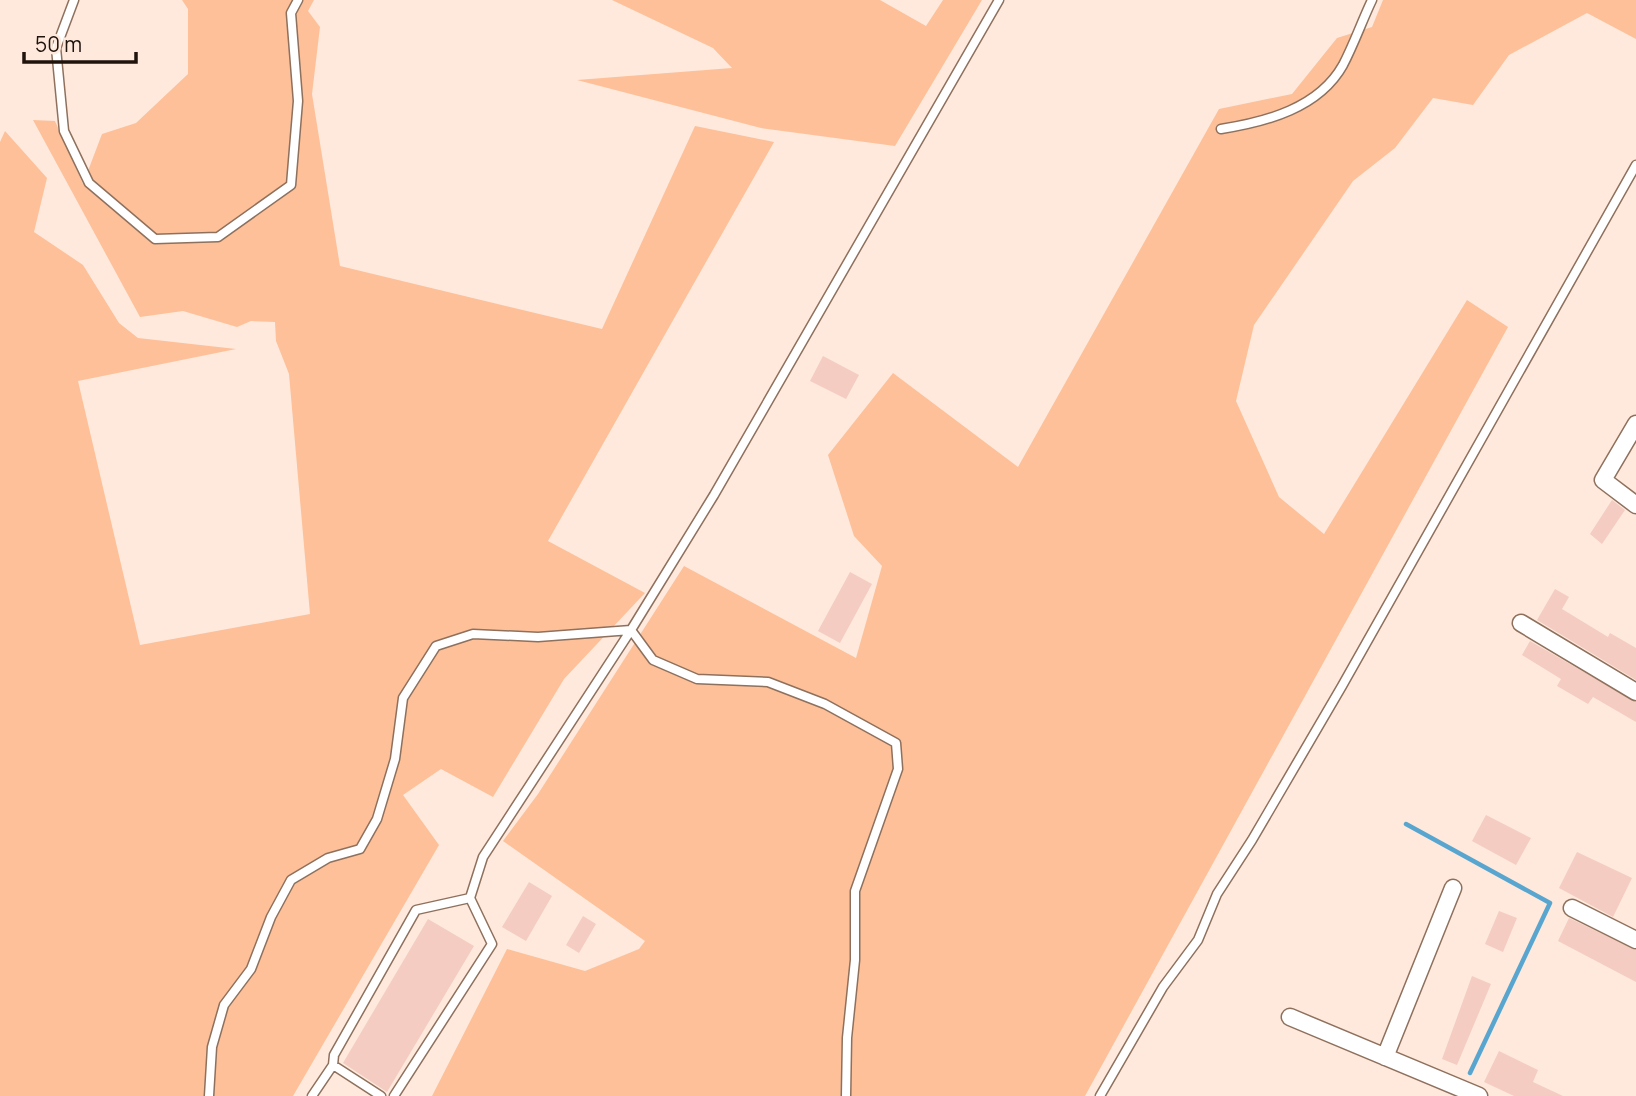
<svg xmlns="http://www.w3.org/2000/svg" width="1636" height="1096" font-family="Manrope,sans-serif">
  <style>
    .green { fill: #fdc099 }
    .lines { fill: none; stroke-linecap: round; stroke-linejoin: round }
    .stream { stroke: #58a6d0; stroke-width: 4.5 }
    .building { fill: #f4ccc1 }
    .service-casing { stroke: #8e705d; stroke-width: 11 }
    .minor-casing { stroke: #8e705d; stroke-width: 19 }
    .service { stroke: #fff; stroke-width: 8 }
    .minor { stroke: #fff; stroke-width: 16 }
  </style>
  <rect width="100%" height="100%" fill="#fee9dc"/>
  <path class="green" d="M182 0H314L308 11 320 27 312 94 340 266 602 329 695 126 774 142 548 541 645 593 564 679 493 797 441 769 403 795 439 845 293 1096H0V142L5 131 47 178 34 232 83 265 119 323 138 338 236 349 78 381 140 645 310 614 289 374 276 341 275 322 251 321 237 327 183 311 140 317 33 120 55 121 83 184 102 134 136 123 188 74V9Z
    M612 0H880L926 26 943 0H982L895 146 761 128 577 80 732 68 713 48Z
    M1383 0H1636V39L1587 13 1509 55 1473 105 1433 98 1395 148 1353 181 1254 325 1236 401 1279 497 1324 534 1467 300 1508 327 1085 1096H432L507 949 585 971 639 949 645 941 503 841 538 794 684 566 856 658 882 566 854 536 828 455 893 373 1018 467 1219 109 1292 94 1337 38 1372 27Z"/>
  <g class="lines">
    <path class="stream" d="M1406 824 1550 903 1470 1073"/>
  </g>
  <path class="building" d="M823 356 859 375 846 399 810 381Z
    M1612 500 1625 510 1602 544 1590 534Z
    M850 572 872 584 840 643 818 631Z
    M1555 589 1569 597 1562 609 1608 637 1610 633 1636 648V680L1537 620Z
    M1530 641 1636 702V722L1593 697 1588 704 1557 686 1561 679 1522 655Z
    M1486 815 1531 838 1516 865 1472 841Z
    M1577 852 1632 878 1613 917 1559 888Z
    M529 882 552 896 526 941 502 927Z
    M1499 911 1517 918 1503 952 1485 944Z
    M583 916 596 924 579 953 566 945Z
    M1569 918 1636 950V982L1558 941Z
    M428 919 474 946 387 1092 343 1063Z
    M1472 976 1491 984 1457 1065 1442 1059Z
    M1499 1051 1538 1070 1533 1082 1563 1096H1514L1484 1082Z"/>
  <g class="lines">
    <defs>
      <path id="service" d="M74 0 56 48 64 131 89 183 155 239 218 237 291 185 298 101 291 13 298 0
        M1221 129C1266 122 1319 108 1343 65 1354 44 1362 21 1372 0
        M631 630 653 660 697 679 768 682 825 704 896 743 898 769 855 891V960L847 1038 846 1096
        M470 898 483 857 631 630 714 495 999 0
        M333 1065 381 1096
        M209 1096 212 1047 224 1005 251 969 271 917 291 880 328 858 360 849 377 819 395 759 403 698 436 646 473 634 538 637 631 630
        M312 1096 333 1065 334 1055 416 910 470 898 492 944 394 1096
        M1100 1096 1163 987 1198 940 1217 894 1252 840 1342 686 1636 165"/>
      <path id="minor" d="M1636 424 1603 480 1636 505
        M1521 623 1636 692
        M1572 908 1636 940
        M1290 1017 1479 1096
        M1385 1057 1453 888"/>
    </defs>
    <use href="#service" class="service-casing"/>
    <use href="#minor" class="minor-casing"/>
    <use href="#service" class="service"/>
    <use href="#minor" class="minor"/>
  </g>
  <path d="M24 52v10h112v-10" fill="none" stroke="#1f130c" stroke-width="3.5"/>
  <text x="35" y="52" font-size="21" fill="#1f130c" stroke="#fee9dc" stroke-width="5" paint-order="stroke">50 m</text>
</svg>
